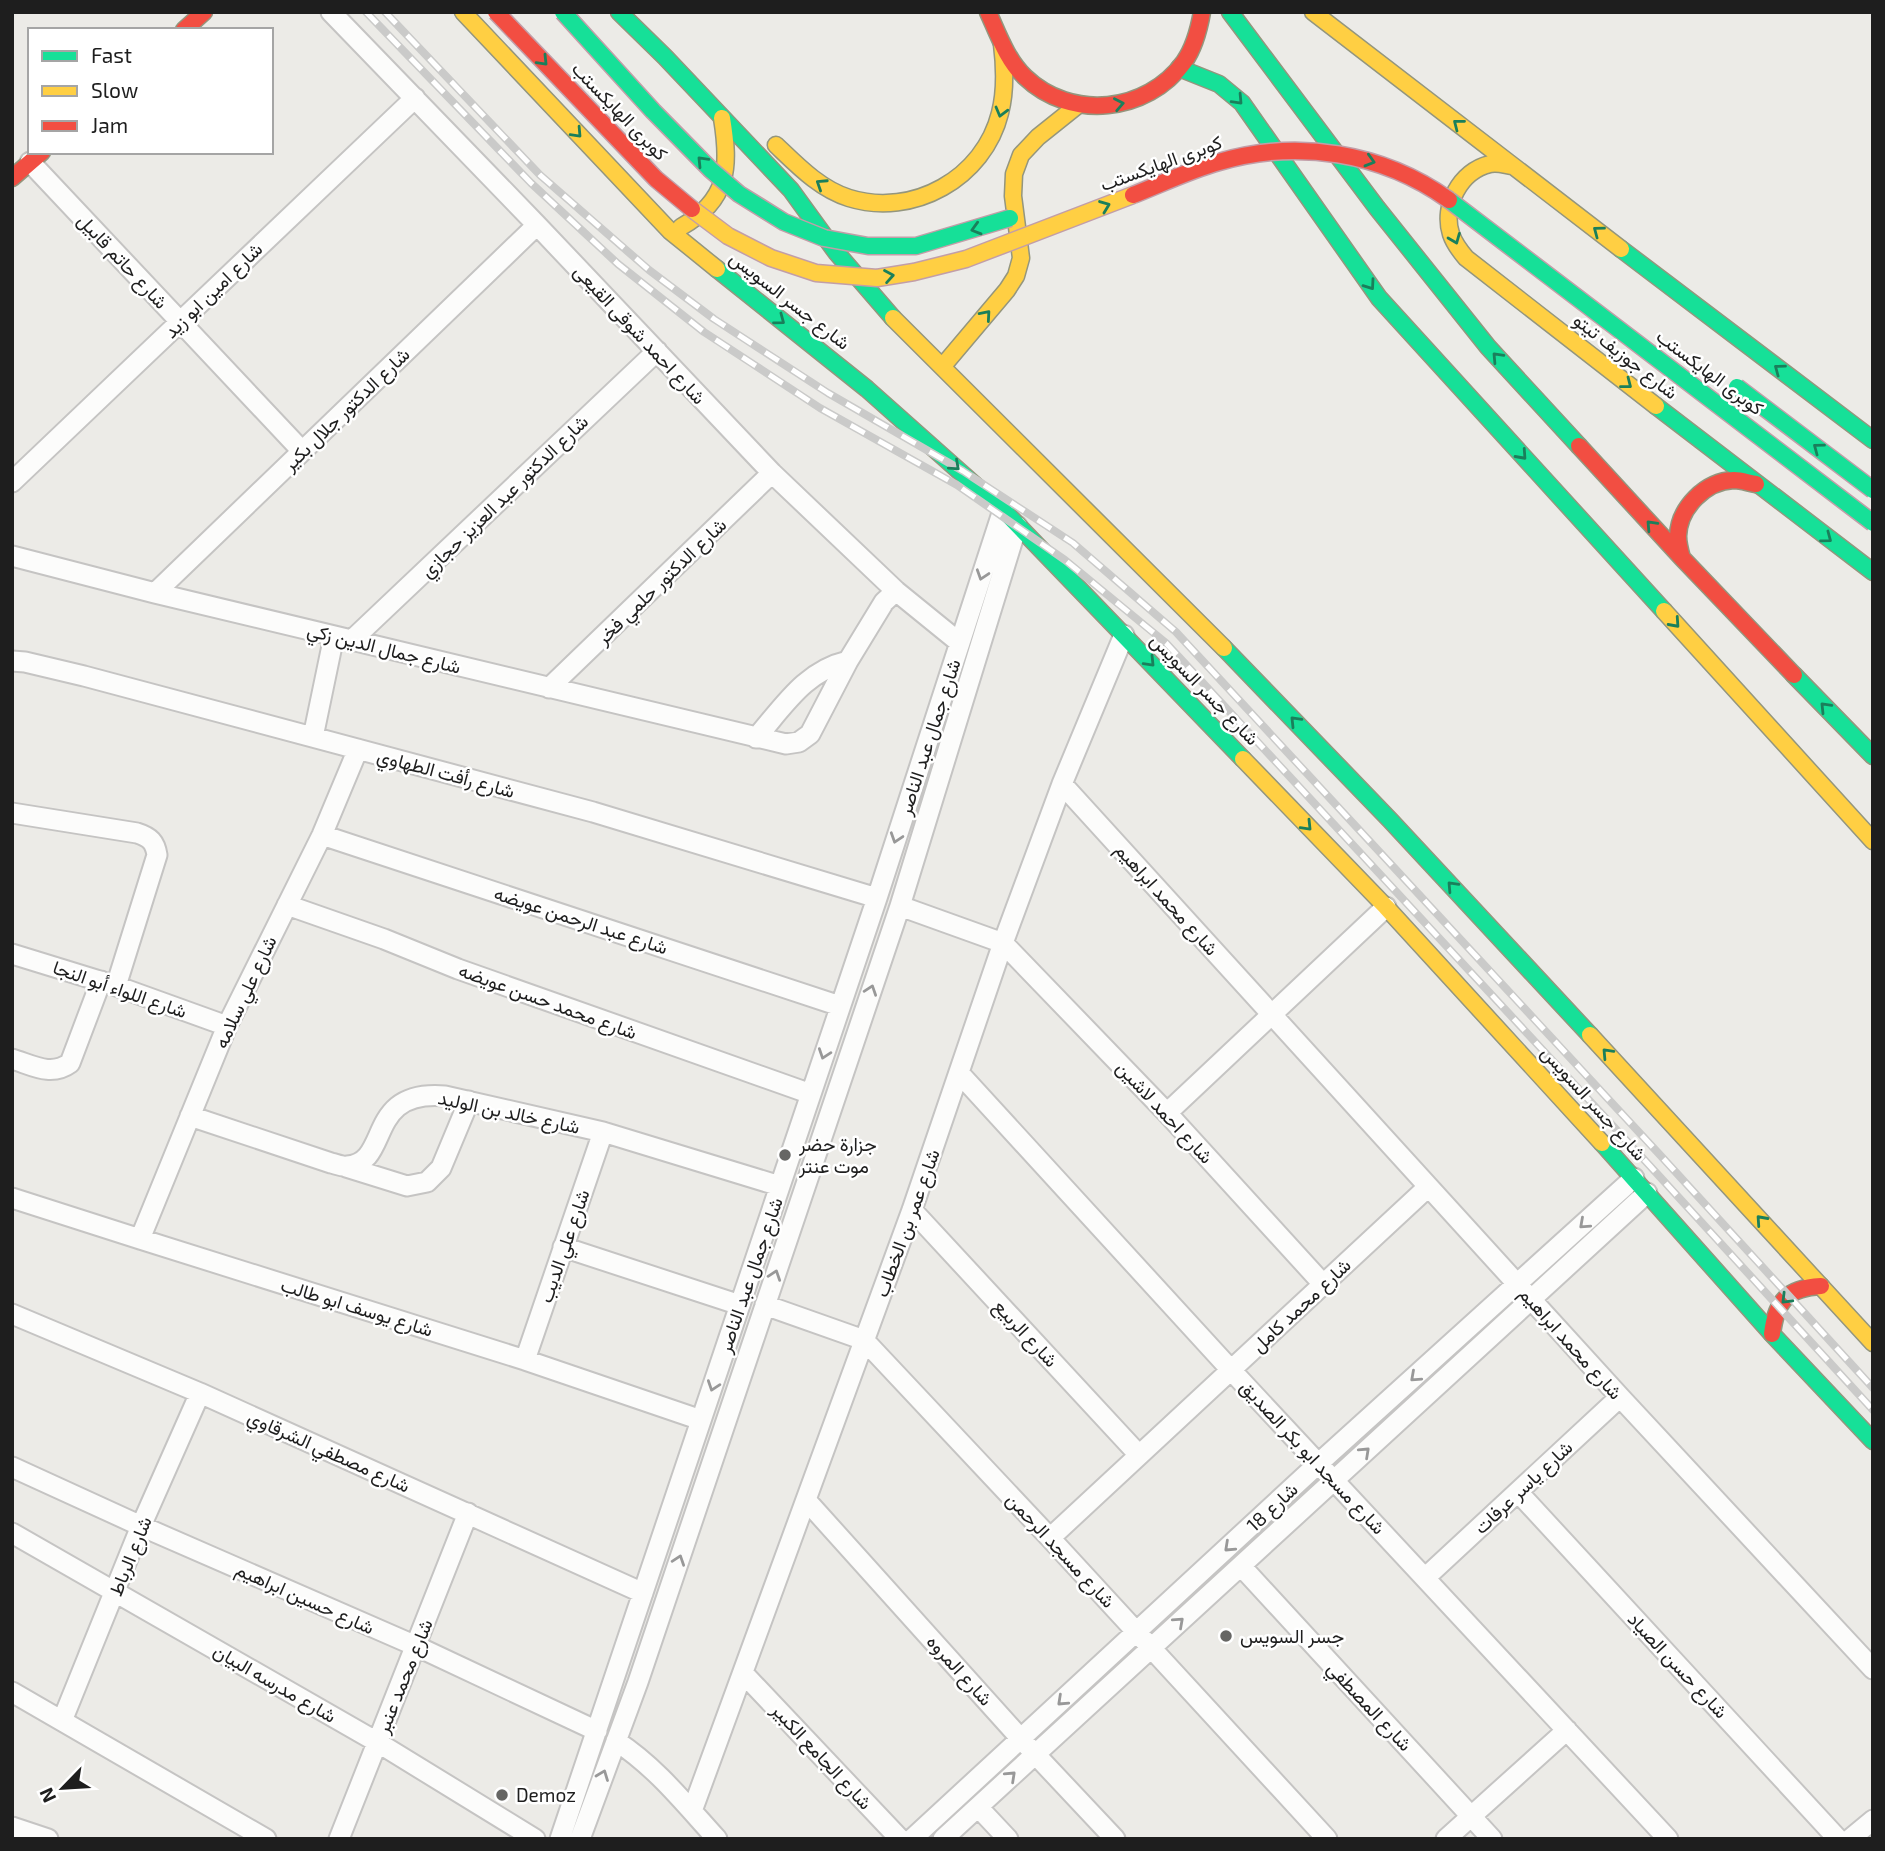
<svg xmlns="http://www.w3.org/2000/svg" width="1885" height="1851" font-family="'Exo 2',Vazirmatn,sans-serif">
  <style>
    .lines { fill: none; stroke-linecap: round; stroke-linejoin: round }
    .street-casing { stroke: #c5c4c3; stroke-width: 23 }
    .fast-casing { stroke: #94967e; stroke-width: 19 }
    .slow-casing { stroke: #94967e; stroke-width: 19 }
    .jam-casing { stroke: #94967e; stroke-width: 19 }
    .street { stroke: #fcfcfb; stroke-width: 19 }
    .fast { stroke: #16e098; stroke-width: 16 }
    .slow { stroke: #ffcf43; stroke-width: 16 }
    .jam { stroke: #f24e42; stroke-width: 16 }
    .rail-casing { stroke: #cacac9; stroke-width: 8 }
    .rail { stroke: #fff; stroke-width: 5; stroke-dasharray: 16; stroke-linecap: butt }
    .fast-bridge-casing { stroke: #c29ea8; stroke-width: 19; stroke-linecap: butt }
    .slow-bridge-casing { stroke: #c29ea8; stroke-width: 19; stroke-linecap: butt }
    .jam-bridge-casing { stroke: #c29ea8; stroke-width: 19; stroke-linecap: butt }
    .fast-bridge { stroke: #16e098; stroke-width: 16 }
    .slow-bridge { stroke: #ffcf43; stroke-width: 16 }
    .jam-bridge { stroke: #f24e42; stroke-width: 16 }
    .oneway { stroke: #1a7f5b }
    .oneway2 { stroke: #989898 }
    .poi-dot { fill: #666664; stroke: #fff; stroke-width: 2.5 }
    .labels { text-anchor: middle; stroke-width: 5; stroke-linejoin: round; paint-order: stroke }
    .street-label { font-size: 19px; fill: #1e1e1e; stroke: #fff }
    .poi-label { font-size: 19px; fill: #1e1e1e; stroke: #fff; text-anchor: start }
  </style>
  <rect width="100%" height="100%" fill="#ecebe7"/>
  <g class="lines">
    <defs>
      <path id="street" d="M331 12 537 225 772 473 896 591 960 643
        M30 162 302 451
        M12 482 415 98
        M12 556 155 593 786 744 799 742 810 734 848 661 884 602 896 591
        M155 593 537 225
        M352 640 657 351
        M12 661 25 662 84 676 593 812 877 898
        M549 688 772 473
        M313 737 334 636
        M756 738C784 706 805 671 848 661
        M1062 784 1620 1397 1873 1669
        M12 813 137 833C150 837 155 842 157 855L116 986
        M322 835 840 1006
        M287 905 384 939 458 969 811 1094
        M900 906 1003 943 1167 1113 1323 1284
        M12 954 116 986 227 1026
        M12 1059C32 1065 51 1077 70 1063L101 981
        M960 1074 1231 1370 1668 1839
        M1167 1113 1386 907
        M190 1116 331 1163C336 1164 342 1167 347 1166 392 1163 364 1089 445 1096L603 1132 780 1186
        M346 1167 407 1186 427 1182 441 1168 469 1101
        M12 1198 140 1239 525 1360 701 1420
        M912 1210 1139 1455
        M140 1239 227 1026 322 835 358 749
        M563 1247 740 1305
        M765 1305 864 1340 1050 1538 1327 1839
        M12 1314 200 1393 643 1593
        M525 1360 603 1132
        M12 1467 141 1526 416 1646 597 1731
        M1518 1492 1838 1839
        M806 1500 1021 1739 1115 1839
        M12 1533 377 1742 535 1839
        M1050 1538 1428 1187
        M1241 1566 1492 1839
        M1426 1577 1620 1397
        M743 1673 900 1839
        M12 1692 266 1839
        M62 1721 141 1526 200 1393
        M616 1741C656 1767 685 1804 717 1839
        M978 1807 1008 1839
        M692 1811 912 1210 1003 943 1062 784 1124 635
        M12 1827 48 1839
        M339 1839 468 1513
        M560 1839 877 898 1003 510
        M580 1839 638 1682 900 906 1017 526
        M912 1839 1319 1463 1634 1178
        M943 1839 1647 1193
        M1446 1839 1567 1730
        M1850 1839 1873 1820"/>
      <path id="fast" d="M619 12 665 57 791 190 836 252 893 318
        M1230 12 1377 208 1488 347 1579 446
        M1179 68 1219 84 1242 103 1379 298 1664 611
        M1621 249 1873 440
        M717 269 867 389 1003 510 1243 759
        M1656 406 1873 572
        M1224 648 1390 820 1590 1035
        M1794 675 1873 756
        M1602 1143 1772 1334 1873 1441"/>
      <path id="slow" d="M463 12 670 231 717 269
        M1313 12 1621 249
        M776 145C798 166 820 189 849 198 913 218 984 178 1000 113 1006 90 1005 68 1002 44
        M1512 166C1505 165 1497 162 1490 164 1460 171 1442 206 1451 234 1454 243 1460 251 1466 258L1656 406
        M681 227C729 200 730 167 722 118
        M893 318 1224 648
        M942 367 1007 290 1016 276 1021 258 1013 196 1014 174 1021 155 1038 137 1078 105
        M1664 611 1873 841
        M1243 759 1386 907 1602 1143
        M1590 1035 1873 1343"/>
      <path id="jam" d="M988 12C998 34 1007 60 1025 77 1071 121 1147 113 1184 62 1194 48 1199 29 1202 12
        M184 30 204 12
        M12 178 42 152
        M1579 446 1682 558 1794 675
        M1682 558C1680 551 1678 543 1678 536 1679 508 1705 481 1734 480 1741 480 1749 483 1756 484
        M1772 1334C1776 1301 1787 1288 1821 1286"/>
    </defs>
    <use href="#street" class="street-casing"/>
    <use href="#fast" class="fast-casing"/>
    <use href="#slow" class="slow-casing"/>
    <use href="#jam" class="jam-casing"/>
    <use href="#street" class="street"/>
    <use href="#fast" class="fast"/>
    <use href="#slow" class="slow"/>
    <use href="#jam" class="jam"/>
    <defs>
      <path id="rail" d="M366 12 531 183 618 264 704 332 820 408 957 485 1065 560 1166 643 1650 1166 1873 1410
        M385 12 540 175 649 270 714 319 828 393 963 471 1073 543 1176 632 1661 1156 1873 1388"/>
    </defs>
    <use href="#rail" class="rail-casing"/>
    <use href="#rail" class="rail"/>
    <defs>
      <path id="fast-bridge" d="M563 12 653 111 711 170 739 194 784 222 824 238 868 246H916L1010 218
        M1449 200 1873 523
        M1737 387 1873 490"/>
      <path id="slow-bridge" d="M692 209 728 236 771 258 816 273 877 278 914 272 966 259 1133 195"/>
      <path id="jam-bridge" d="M496 12 656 179 692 209
        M1133 195C1161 184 1190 170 1219 162 1297 139 1382 152 1449 200"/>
    </defs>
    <use href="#fast-bridge" class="fast-bridge-casing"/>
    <use href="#slow-bridge" class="slow-bridge-casing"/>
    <use href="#jam-bridge" class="jam-bridge-casing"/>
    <use href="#fast-bridge" class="fast-bridge"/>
    <use href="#slow-bridge" class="slow-bridge"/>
    <use href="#jam-bridge" class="jam-bridge"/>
  </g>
  <defs><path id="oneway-chevron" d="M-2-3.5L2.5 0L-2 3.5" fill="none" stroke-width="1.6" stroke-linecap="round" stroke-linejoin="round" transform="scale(1.75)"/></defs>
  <g class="oneway">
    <use href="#oneway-chevron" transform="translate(543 61) rotate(46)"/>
    <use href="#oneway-chevron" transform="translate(1238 100) rotate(47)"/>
    <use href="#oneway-chevron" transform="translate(1119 104) rotate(-11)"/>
    <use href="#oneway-chevron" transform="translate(1001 112) rotate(105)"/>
    <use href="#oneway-chevron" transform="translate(1458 124) rotate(-142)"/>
    <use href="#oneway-chevron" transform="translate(577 133) rotate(47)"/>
    <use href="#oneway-chevron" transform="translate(702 161) rotate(-134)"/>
    <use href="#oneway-chevron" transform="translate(1370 161) rotate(16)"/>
    <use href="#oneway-chevron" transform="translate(821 184) rotate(-147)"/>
    <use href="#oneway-chevron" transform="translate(1105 206) rotate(-21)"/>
    <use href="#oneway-chevron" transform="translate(976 229) rotate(164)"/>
    <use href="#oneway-chevron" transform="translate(1598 231) rotate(-143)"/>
    <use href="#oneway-chevron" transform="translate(1455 239) rotate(68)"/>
    <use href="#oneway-chevron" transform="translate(889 276) rotate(-10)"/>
    <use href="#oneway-chevron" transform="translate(1370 285) rotate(55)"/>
    <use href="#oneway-chevron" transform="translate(986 315) rotate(-49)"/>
    <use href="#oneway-chevron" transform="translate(780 320) rotate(37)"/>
    <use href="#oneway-chevron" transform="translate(1497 357) rotate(-133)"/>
    <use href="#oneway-chevron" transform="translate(1779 369) rotate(-143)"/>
    <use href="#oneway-chevron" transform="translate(1627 384) rotate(38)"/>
    <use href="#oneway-chevron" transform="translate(1818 448) rotate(-143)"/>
    <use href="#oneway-chevron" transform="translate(1522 455) rotate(48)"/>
    <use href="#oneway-chevron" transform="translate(955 466) rotate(42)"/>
    <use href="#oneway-chevron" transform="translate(1651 525) rotate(-133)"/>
    <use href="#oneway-chevron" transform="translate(1827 538) rotate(37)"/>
    <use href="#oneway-chevron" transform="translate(1675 623) rotate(48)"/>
    <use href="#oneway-chevron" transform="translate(1150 662) rotate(46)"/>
    <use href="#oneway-chevron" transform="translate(1825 707) rotate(-134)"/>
    <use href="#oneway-chevron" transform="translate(1295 721) rotate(-134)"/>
    <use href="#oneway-chevron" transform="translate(1307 826) rotate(46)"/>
    <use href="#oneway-chevron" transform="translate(1452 886) rotate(-133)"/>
    <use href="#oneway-chevron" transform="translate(1607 1053) rotate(-133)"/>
    <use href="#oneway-chevron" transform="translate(1761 1220) rotate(-132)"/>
    <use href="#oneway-chevron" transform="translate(1786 1299) rotate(135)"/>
  </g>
  <g class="oneway2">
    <use href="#oneway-chevron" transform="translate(982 575) rotate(108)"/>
    <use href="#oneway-chevron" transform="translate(896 838) rotate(108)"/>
    <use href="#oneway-chevron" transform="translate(871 990) rotate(-71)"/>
    <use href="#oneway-chevron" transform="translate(824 1054) rotate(109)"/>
    <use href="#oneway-chevron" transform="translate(1584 1224) rotate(138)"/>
    <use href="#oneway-chevron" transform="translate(775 1275) rotate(-71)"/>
    <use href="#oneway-chevron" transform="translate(1415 1377) rotate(138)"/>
    <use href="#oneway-chevron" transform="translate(713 1386) rotate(109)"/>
    <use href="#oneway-chevron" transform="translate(1365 1452) rotate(-43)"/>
    <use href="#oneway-chevron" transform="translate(1229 1547) rotate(137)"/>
    <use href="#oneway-chevron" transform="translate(679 1560) rotate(-71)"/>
    <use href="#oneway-chevron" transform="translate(1179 1622) rotate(-42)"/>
    <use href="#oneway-chevron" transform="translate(1062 1701) rotate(137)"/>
    <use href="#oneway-chevron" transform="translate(603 1775) rotate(-69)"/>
    <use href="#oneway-chevron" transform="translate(1011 1776) rotate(-43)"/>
  </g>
  <g class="poi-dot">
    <circle cx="785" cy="1155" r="7"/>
    <circle cx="1226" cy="1636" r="7"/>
    <circle cx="502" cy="1795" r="7"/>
  </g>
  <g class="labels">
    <g class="street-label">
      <text transform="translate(620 111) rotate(46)" y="7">كوبرى الهايكستب</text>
      <text transform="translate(1161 163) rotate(-20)" y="7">كوبرى الهايكستب</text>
      <text transform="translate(123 261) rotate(47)" y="7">شارع حاتم قابيل</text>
      <text transform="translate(213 290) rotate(-44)" y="7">شارع امين ابو زيد</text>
      <text transform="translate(790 300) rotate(38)" y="7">شارع جسر السويس</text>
      <text transform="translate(640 334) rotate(47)" y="7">شارع احمد شوقى القيعى</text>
      <text transform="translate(1626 356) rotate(38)" y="7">شارع جوزيف تيتو</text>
      <text transform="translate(1710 372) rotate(37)" y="7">كوبرى الهايكستب</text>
      <text transform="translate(346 409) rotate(-44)" y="7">شارع الدكتور جلال بكير</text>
      <text transform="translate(504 496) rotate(-44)" y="7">شارع الدكتور عبد العزيز حجازي</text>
      <text transform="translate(661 581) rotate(-44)" y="7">شارع الدكتور حلمي فخر</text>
      <text transform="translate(384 648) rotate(14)" y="7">شارع جمال الدين زكي</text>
      <text transform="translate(1205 689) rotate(46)" y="7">شارع جسر السويس</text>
      <text transform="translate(929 737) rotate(-72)" y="7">شارع جمال عبد الناصر</text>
      <text transform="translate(446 773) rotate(15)" y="7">شارع رأفت الطهاوي</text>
      <text transform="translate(1167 899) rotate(48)" y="7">شارع محمد ابراهيم</text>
      <text transform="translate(581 920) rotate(18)" y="7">شارع عبد الرحمن عويضه</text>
      <text transform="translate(120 989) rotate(19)" y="7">شارع اللواء أبو النجا</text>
      <text transform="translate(245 992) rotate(-65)" y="7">شارع علي سلامه</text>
      <text transform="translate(548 1001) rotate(20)" y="7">شارع محمد حسن عويضه</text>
      <text transform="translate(1594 1103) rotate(48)" y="7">شارع جسر السويس</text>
      <text transform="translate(509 1112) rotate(12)" y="7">شارع خالد بن الوليد</text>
      <text transform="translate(1165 1112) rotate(47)" y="7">شارع احمد لاشين</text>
      <text transform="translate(907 1223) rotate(-70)" y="7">شارع عمر بن الخطاب</text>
      <text transform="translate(564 1246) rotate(-71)" y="7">شارع علي الديب</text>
      <text transform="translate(750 1275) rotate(-71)" y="7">شارع جمال عبد الناصر</text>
      <text transform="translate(1301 1305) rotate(-43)" y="7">شارع محمد كامل</text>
      <text transform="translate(357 1307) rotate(17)" y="7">شارع يوسف ابو طالب</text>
      <text transform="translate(1026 1333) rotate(47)" y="7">شارع الربيع</text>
      <text transform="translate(1571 1343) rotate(48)" y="7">شارع محمد ابراهيم</text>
      <text transform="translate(329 1451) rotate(24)" y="7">شارع مصطفي الشرقاوي</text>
      <text transform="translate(1313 1457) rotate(47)" y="7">شارع مسجد ابو بكر الصديق</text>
      <text transform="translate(1523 1487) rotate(-43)" y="7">شارع ياسر عرفات</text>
      <text transform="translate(1272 1507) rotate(-43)" y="7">شارع 18</text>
      <text transform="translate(1061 1550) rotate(47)" y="7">شارع مسجد الرحمن</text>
      <text transform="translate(130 1556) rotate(-68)" y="7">شارع الرباط</text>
      <text transform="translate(305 1598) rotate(24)" y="7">شارع حسين ابراهيم</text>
      <text transform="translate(1678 1665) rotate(47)" y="7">شارع حسن الصياد</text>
      <text transform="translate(960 1670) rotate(48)" y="7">شارع المروه</text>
      <text transform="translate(404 1676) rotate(-68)" y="7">شارع محمد عنبر</text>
      <text transform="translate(275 1683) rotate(30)" y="7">شارع مدرسه البيان</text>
      <text transform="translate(1370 1706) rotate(47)" y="7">شارع المصطفي</text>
      <text transform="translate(822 1756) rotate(47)" y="7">شارع الجامع الكبير</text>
    </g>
    <g class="poi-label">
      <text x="799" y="1151">جزارة حضر<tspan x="799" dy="22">موت عنتر</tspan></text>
      <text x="1240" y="1643">جسر السويس</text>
      <text x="516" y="1802">Demoz</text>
    </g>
  </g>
  <rect width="1885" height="1851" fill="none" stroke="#1e1e1e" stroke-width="28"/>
  <rect x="28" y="28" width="245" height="126" fill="#ffffff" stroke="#a5a5a5" stroke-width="2"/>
  <rect x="42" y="51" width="35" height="10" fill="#16e098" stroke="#a5a5a5" stroke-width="2"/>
  <text x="91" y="63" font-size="21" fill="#1e1e1e">Fast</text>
  <rect x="42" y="86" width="35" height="10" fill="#ffcf43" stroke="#a5a5a5" stroke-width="2"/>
  <text x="91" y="98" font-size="21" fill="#1e1e1e">Slow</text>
  <rect x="42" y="121" width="35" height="10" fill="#f24e42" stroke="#a5a5a5" stroke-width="2"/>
  <text x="91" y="133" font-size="21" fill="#1e1e1e">Jam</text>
  <g transform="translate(63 1788) rotate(245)" stroke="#ffffff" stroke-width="5" paint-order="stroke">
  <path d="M0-5L12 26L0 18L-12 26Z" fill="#1e1e1e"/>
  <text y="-10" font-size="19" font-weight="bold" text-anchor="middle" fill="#1e1e1e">N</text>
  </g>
</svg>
